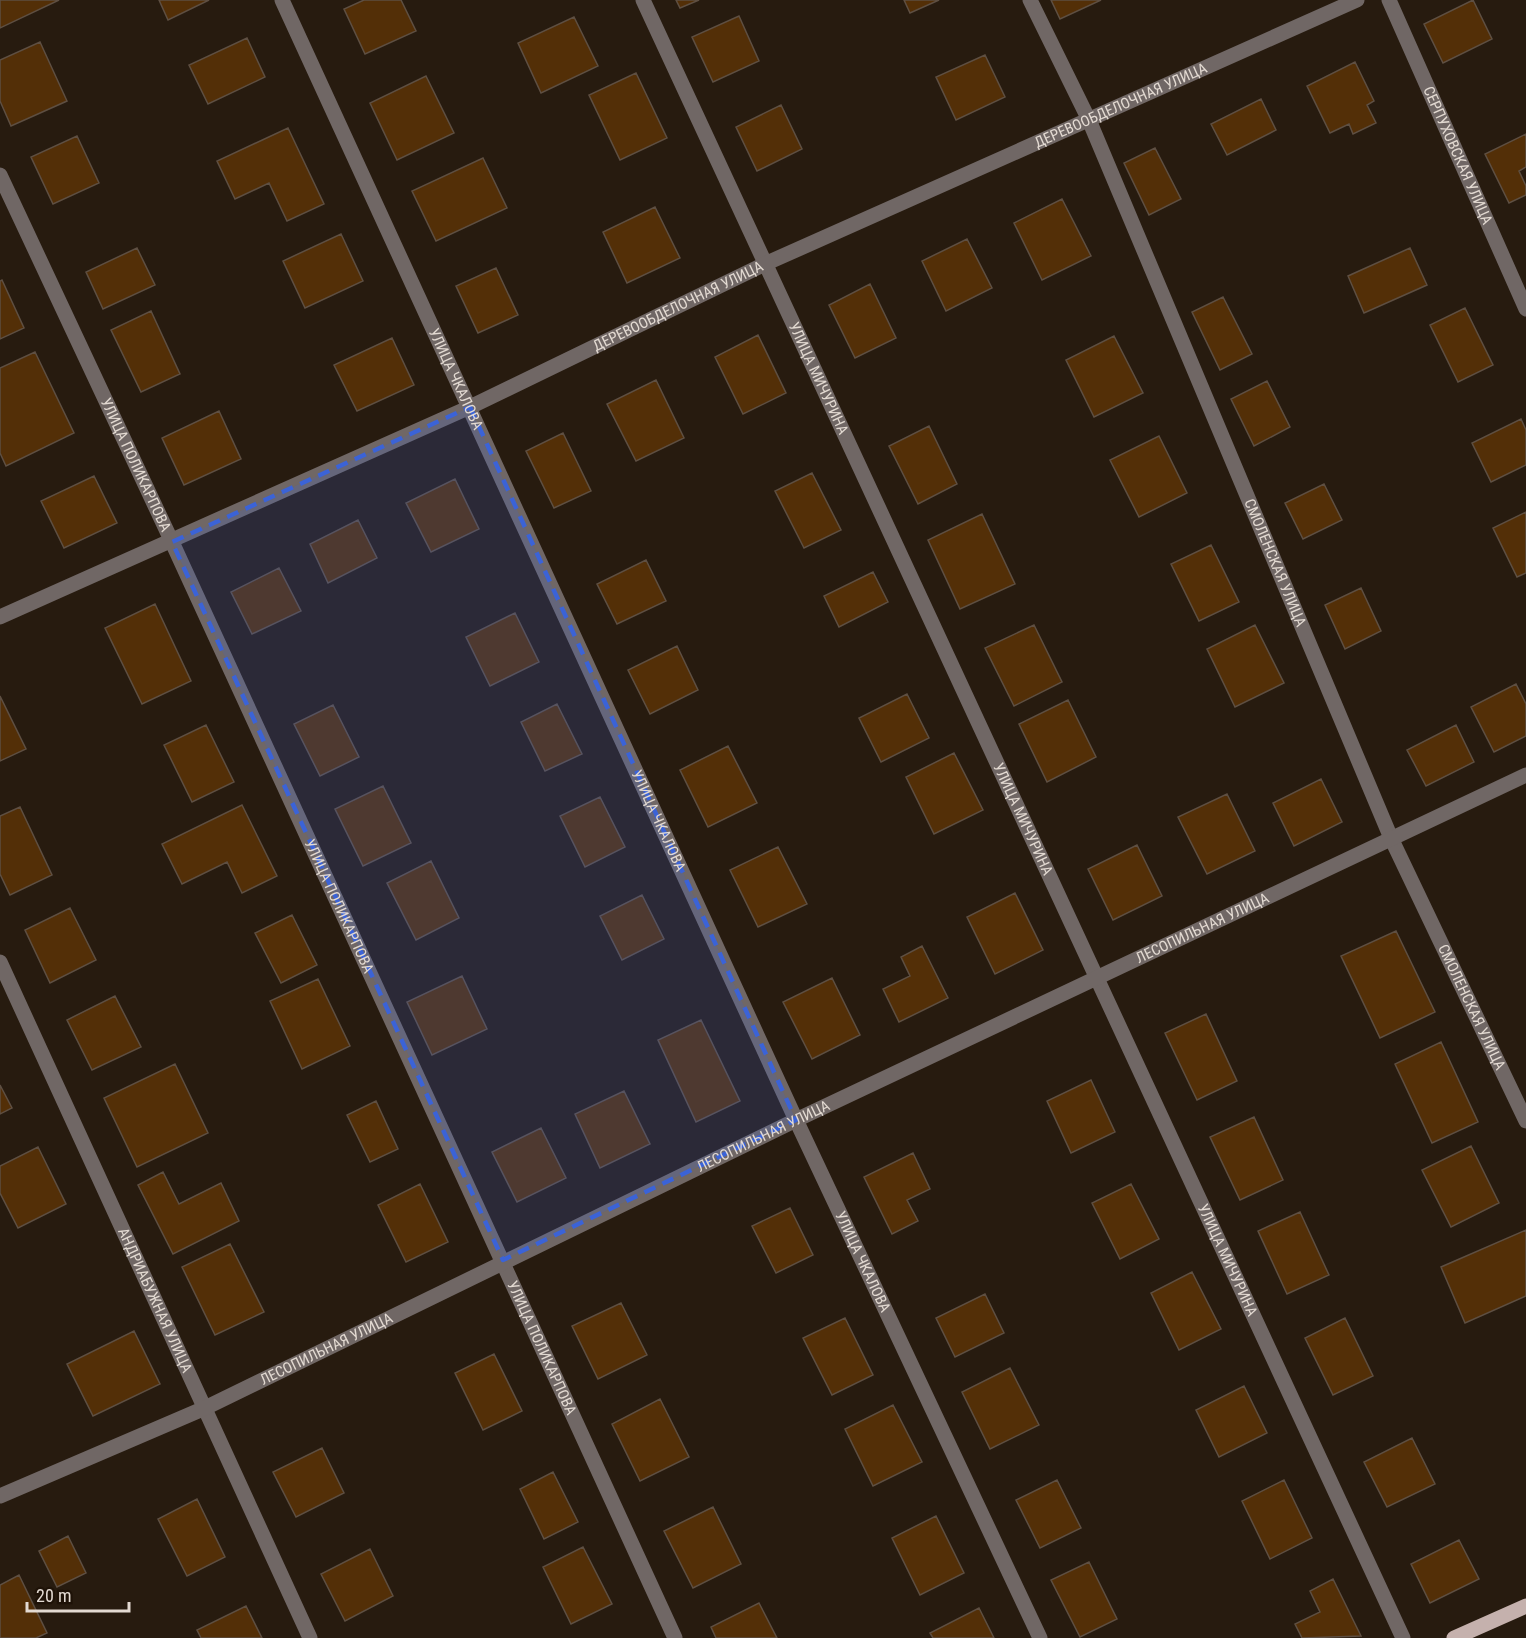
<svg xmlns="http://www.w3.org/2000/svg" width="1526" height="1638" font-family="'Roboto Condensed',sans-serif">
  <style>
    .building { fill: #532f07; stroke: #5e4f42; stroke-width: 1.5 }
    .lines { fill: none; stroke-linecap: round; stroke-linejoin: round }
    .minor { stroke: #706765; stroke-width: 15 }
    .major { stroke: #c5b1ad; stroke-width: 15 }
    .marked { fill: #3b63d7; fill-opacity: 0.2; stroke: #3b63d7; stroke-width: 4.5; stroke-dasharray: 12 8; stroke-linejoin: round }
    .labels { text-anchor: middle; stroke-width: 4.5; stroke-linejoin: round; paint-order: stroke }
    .street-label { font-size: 15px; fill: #e3dad2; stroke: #1e1207 }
  </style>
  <rect width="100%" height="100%" fill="#271b0f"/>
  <path class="building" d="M0 0H59L0 28Z
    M159 0H209L168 20Z
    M364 0H401L416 31 365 54 344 9Z
    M676 0H699L680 8Z
    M904 0H939L910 13Z
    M1051 0H1101L1060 19Z
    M1473 0 1492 39 1443 63 1424 24Z
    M739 16 759 61 713 82 692 37Z
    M574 17 598 66 541 93 518 43Z
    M247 38 265 77 208 104 189 65Z
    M40 42 67 101 11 126 0 101V60Z
    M985 55 1005 97 956 120 936 77Z
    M1355 62 1374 101 1367 105 1376 123 1353 134 1349 124 1330 133 1307 86Z
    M636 73 667 138 620 160 589 95Z
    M426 76 454 133 397 160 370 103Z
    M1261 99 1276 130 1227 155 1211 124Z
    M781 105 802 149 757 171 736 127Z
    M288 128 324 204 287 221 269 183 235 199 217 161Z
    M1526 134V167L1519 171 1526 186V195L1509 203 1485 154Z
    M77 136 99 183 53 204 31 157Z
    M1155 148 1181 199 1149 215 1124 163Z
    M483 158 507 208 436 241 412 191Z
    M1062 199 1091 256 1042 280 1014 223Z
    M655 207 680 258 627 283 603 232Z
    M341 234 363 281 305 308 283 261Z
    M967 239 992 288 946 311 922 261Z
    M137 248 155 285 103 309 86 272Z
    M1410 248 1427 285 1364 313 1348 276Z
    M496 268 518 315 478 333 456 286Z
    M2 280 24 328 0 339V281Z
    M870 284 896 338 855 358 829 305Z
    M1223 297 1252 354 1220 370 1192 312Z
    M1465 308 1493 365 1458 382 1430 325Z
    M151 311 180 374 141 392 111 330Z
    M758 335 786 393 743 414 715 357Z
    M1114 336 1143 393 1094 417 1066 360Z
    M392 338 414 385 357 411 334 365Z
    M35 352 74 433 6 466 0 453V368Z
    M656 380 684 438 636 461 607 404Z
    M1267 381 1290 427 1254 446 1231 399Z
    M219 411 241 459 184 485 162 438Z
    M1521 419 1526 430V465L1491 482 1472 443Z
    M929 426 957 484 918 504 889 446Z
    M563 433 591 491 554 508 526 451Z
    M1159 436 1187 493 1139 517 1110 460Z
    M812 473 841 530 804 548 775 491Z
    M94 476 117 523 64 548 41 501Z
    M455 479 479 529 431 552 406 503Z
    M1324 484 1342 520 1303 539 1285 503Z
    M1526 512V573L1517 577 1493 528Z
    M982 514 1015 584 960 609 928 540Z
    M358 520 377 558 328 583 310 544Z
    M1211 545 1239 602 1199 621 1171 564Z
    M646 560 666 601 617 624 597 584Z
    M279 568 301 611 252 634 231 592Z
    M873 572 888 602 839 627 824 596Z
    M1361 588 1381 631 1345 649 1325 605Z
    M155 604 191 681 142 704 105 628Z
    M515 613 539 662 490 686 466 637Z
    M1034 625 1062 682 1014 706 985 648Z
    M1255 625 1284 683 1235 707 1207 649Z
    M677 646 698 690 650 714 628 670Z
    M1516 684 1526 704V736L1494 752 1471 707Z
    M907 694 929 738 881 762 859 718Z
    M0 696 26 749 0 761Z
    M1068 700 1096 757 1047 782 1019 724Z
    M557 704 582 754 545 771 521 722Z
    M333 705 359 757 320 776 294 724Z
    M206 725 234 782 192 802 164 745Z
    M1456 725 1474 762 1426 786 1407 750Z
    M728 746 757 803 708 827 680 770Z
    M954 753 983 810 934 834 906 777Z
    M1321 779 1342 822 1294 846 1273 803Z
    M383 786 411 843 363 866 335 809Z
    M1227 794 1255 851 1207 874 1178 817Z
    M600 797 625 847 585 867 560 816Z
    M242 805 277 876 242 893 227 862 182 884 162 844Z
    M20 807 52 875 10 895 0 874V816Z
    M1137 845 1162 896 1113 920 1088 869Z
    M778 847 807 904 758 927 730 870Z
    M431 861 459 918 416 940 387 883Z
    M1015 893 1043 950 995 974 967 917Z
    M642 895 664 939 622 960 600 916Z
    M70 908 96 960 50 983 25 930Z
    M292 915 317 965 281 983 255 933Z
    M1396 931 1435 1012 1380 1038 1341 956Z
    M922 946 948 998 899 1022 883 989 910 976 901 957Z
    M462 976 487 1029 432 1055 407 1002Z
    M832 978 860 1035 812 1059 783 1002Z
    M318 979 350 1046 302 1069 270 1001Z
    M115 996 141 1047 92 1070 67 1020Z
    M1206 1014 1237 1081 1197 1100 1165 1033Z
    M701 1020 740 1101 696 1122 658 1040Z
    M1441 1042 1478 1122 1432 1143 1395 1064Z
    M175 1064 208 1133 137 1167 104 1098Z
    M1091 1080 1115 1132 1071 1153 1047 1101Z
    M0 1085 12 1108 0 1114Z
    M624 1091 650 1144 600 1168 575 1114Z
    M376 1101 398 1149 370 1162 347 1115Z
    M1254 1117 1283 1180 1240 1200 1210 1137Z
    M541 1128 566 1178 517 1202 492 1152Z
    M1471 1146 1499 1203 1451 1227 1422 1170Z
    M38 1147 66 1204 18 1228 0 1193V1166Z
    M913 1153 930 1189 907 1200 918 1221 892 1234 864 1177Z
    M163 1172 179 1204 221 1183 239 1221 173 1254 138 1185Z
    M420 1184 448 1242 406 1262 378 1205Z
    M1131 1184 1159 1239 1120 1259 1092 1203Z
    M790 1208 813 1255 776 1273 752 1226Z
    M1300 1212 1329 1275 1287 1294 1258 1231Z
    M1526 1230V1296L1465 1323 1441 1267Z
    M230 1244 264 1312 215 1335 182 1267Z
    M1192 1272 1221 1329 1179 1350 1151 1293Z
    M985 1294 1004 1333 955 1357 936 1318Z
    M621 1303 647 1355 598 1379 572 1326Z
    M845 1318 873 1375 832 1395 803 1338Z
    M1345 1318 1373 1376 1333 1395 1305 1338Z
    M134 1331 160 1384 93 1416 67 1364Z
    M494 1354 522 1411 483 1430 455 1373Z
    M1010 1368 1039 1425 990 1449 962 1392Z
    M1244 1386 1267 1433 1219 1457 1196 1410Z
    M660 1399 689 1457 640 1481 612 1424Z
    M893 1405 922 1462 873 1486 845 1429Z
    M1412 1438 1435 1484 1387 1507 1364 1462Z
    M322 1448 344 1493 296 1517 273 1472Z
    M553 1472 578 1522 544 1539 520 1489Z
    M1057 1480 1081 1528 1040 1548 1016 1500Z
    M1284 1480 1312 1538 1270 1559 1242 1501Z
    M197 1499 225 1557 187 1576 158 1519Z
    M713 1507 741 1564 693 1588 664 1531Z
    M936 1516 964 1573 920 1595 892 1538Z
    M68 1536 86 1573 57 1587 39 1551Z
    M1459 1540 1479 1579 1430 1603 1411 1564Z
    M583 1547 612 1604 571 1624 543 1567Z
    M370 1549 393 1596 345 1621 321 1574Z
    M1089 1562 1117 1619 1080 1637 1051 1580Z
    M19 1575 47 1633 36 1638H0V1585Z
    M1333 1579 1361 1636 1302 1638 1295 1624 1320 1612 1310 1591Z
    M759 1603 777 1638H716L711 1627Z
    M246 1606 262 1638H201L197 1630Z
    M979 1608 994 1638H933L930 1633Z"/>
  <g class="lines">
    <g class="minor">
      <path id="s1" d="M282 0 796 1120 1040 1638"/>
      <path id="s2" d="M643 0 1403 1638"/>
      <path id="s3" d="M1030 0 1089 120 1391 838 1526 1121"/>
      <path id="s4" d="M1389 0 1526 309"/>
      <path id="s5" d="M0 175 172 542 675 1638"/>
      <path id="s6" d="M0 617 470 407 767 263 1357 0"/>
      <path id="s7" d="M0 962 310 1638"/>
      <path id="s8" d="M0 1496 205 1408 796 1120 1526 775"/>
    </g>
    <path class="major" d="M1454 1638 1526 1606"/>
  </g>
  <path class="marked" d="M470 407 796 1120 503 1260 172 542Z"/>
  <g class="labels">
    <g class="street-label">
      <text dy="5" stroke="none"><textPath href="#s6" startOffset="1232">ДЕРЕВООБДЕЛОЧНАЯ УЛИЦА</textPath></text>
      <text dy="5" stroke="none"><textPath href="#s4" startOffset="170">СЕРПУХОВСКАЯ УЛИЦА</textPath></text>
      <text dy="5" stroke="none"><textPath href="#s6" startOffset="746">ДЕРЕВООБДЕЛОЧНАЯ УЛИЦА</textPath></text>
      <text dy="5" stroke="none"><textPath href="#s1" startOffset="417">УЛИЦА ЧКАЛОВА</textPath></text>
      <text dy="5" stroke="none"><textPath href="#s2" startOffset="417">УЛИЦА МИЧУРИНА</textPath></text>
      <text dy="5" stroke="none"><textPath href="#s5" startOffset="320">УЛИЦА ПОЛИКАРПОВА</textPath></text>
      <text dy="5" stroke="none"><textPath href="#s3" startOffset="614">СМОЛЕНСКАЯ УЛИЦА</textPath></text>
      <text dy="5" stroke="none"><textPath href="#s2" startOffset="903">УЛИЦА МИЧУРИНА</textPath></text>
      <text dy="5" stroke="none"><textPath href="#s1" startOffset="903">УЛИЦА ЧКАЛОВА</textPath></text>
      <text dy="5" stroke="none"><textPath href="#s5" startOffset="806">УЛИЦА ПОЛИКАРПОВА</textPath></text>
      <text dy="5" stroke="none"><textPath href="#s8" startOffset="1330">ЛЕСОПИЛЬНАЯ УЛИЦА</textPath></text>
      <text dy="5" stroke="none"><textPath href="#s3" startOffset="1100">СМОЛЕНСКАЯ УЛИЦА</textPath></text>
      <text dy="5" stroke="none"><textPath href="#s8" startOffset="844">ЛЕСОПИЛЬНАЯ УЛИЦА</textPath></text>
      <text dy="5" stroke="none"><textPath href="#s2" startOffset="1389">УЛИЦА МИЧУРИНА</textPath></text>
      <text dy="5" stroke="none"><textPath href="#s1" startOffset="1389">УЛИЦА ЧКАЛОВА</textPath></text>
      <text dy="5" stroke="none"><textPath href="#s7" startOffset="372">АНДРИАБУЖНАЯ УЛИЦА</textPath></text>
      <text dy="5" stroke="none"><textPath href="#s5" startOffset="1292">УЛИЦА ПОЛИКАРПОВА</textPath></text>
      <text dy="5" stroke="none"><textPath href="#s8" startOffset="358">ЛЕСОПИЛЬНАЯ УЛИЦА</textPath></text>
    </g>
  </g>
  <path d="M27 1602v9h102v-9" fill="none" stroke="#e3dad2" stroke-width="3"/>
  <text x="36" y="1602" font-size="18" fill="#e3dad2" stroke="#1e1207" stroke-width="4.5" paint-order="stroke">20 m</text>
</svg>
